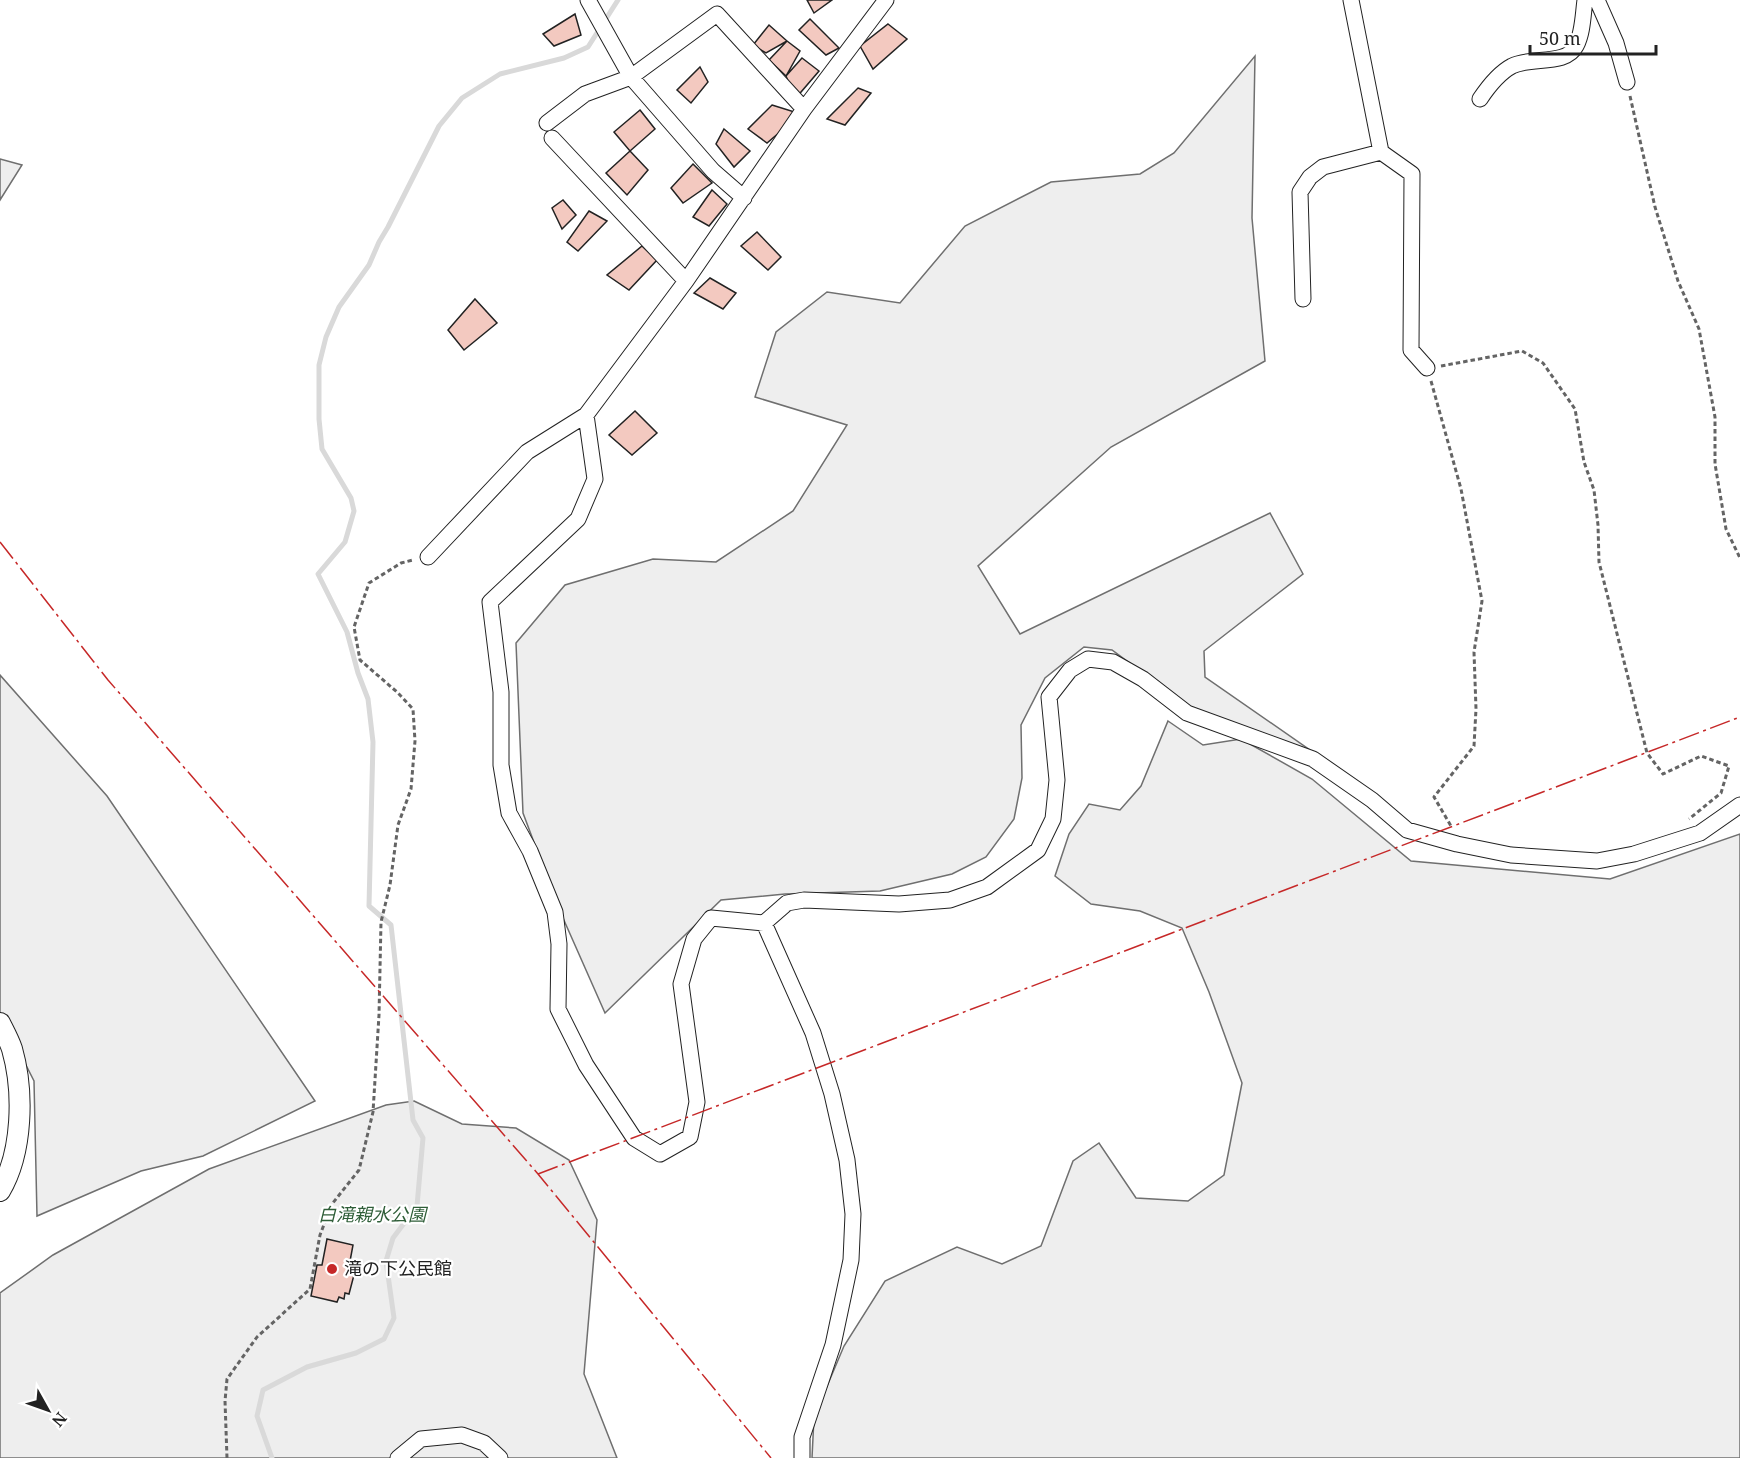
<svg xmlns="http://www.w3.org/2000/svg" width="1740" height="1458" font-family="'Noto Serif','Noto Sans JP',serif">
  <style>
    .green { fill: #eee; stroke: #6f6f6f; stroke-width: 1.5 }
    .lines { fill: none; stroke-linecap: round; stroke-linejoin: round }
    .stream { stroke: #d9d9d9; stroke-width: 5 }
    .building { fill: #f3c9c0; stroke: #222; stroke-width: 1.5 }
    .minor-casing { stroke: #222; stroke-width: 17 }
    .tertiary-casing { stroke: #222; stroke-width: 22 }
    .path { stroke: #646464; stroke-width: 3; stroke-dasharray: 4.5 3; stroke-linecap: butt }
    .minor { stroke: #fff; stroke-width: 15 }
    .tertiary { stroke: #fff; stroke-width: 20 }
    .power { stroke: #c62828; stroke-width: 1.5; stroke-dasharray: 21 4.5 3 4.5; stroke-linecap: butt }
    .poi-dot { fill: #c62828; stroke: #fff; stroke-width: 2 }
    .labels { text-anchor: middle; stroke-width: 4.5; stroke-linejoin: round; paint-order: stroke }
    .park-label { font-size: 18px; font-style: italic; fill: #2f5e38; stroke: #fff }
    .poi-label { font-size: 18px; fill: #222; stroke: #fff; text-anchor: start }
  </style>
  <rect width="100%" height="100%" fill="#fff"/>
  <path class="green" d="M1255 56 1252 218 1265 361 1111 447 978 566 1020 634 1270 513 1303 574 1204 651 1205 677 1356 782 1192 709 1112 650 1084 647 1045 678 1021 725 1022 778 1014 819 986 857 952 874 880 891 785 894 721 900 605 1013 559 909 523 813 516 643 565 585 653 559 716 562 793 511 847 425 755 397 776 332 827 292 900 303 965 226 1051 182 1140 174 1174 153Z
    M0 159 22 165 0 200Z
    M0 675 107 796 315 1101 203 1156 141 1171 37 1216 34 1081 0 1014Z
    M1168 721 1203 745 1241 739 1312 779 1411 861 1610 879 1740 834V1458H812L814 1417 844 1346 885 1281 957 1247 1002 1264 1041 1246 1073 1161 1099 1143 1136 1198 1188 1201 1224 1175 1242 1083 1209 992 1182 928 1140 911 1091 904 1055 876 1069 834 1089 804 1120 810 1141 786Z
    M414 1101 462 1124 516 1128 569 1160 597 1220 584 1374 617 1458H0V1293L53 1255 209 1169 386 1105Z"/>
  <g class="lines">
    <path class="stream" d="M272 1458 257 1416 263 1390 307 1367 356 1353 384 1339 394 1318 386 1261 393 1238 417 1206 423 1138 413 1120 391 925 369 906 373 742 368 699 358 673 347 632 318 574 345 542 354 511 351 498 322 449 319 419V365L326 337 339 307 369 265 379 242 388 227 439 126 462 98 500 74 564 58 588 47 618 0"/>
  </g>
  <path class="building" d="M807 0H832L814 13Z
    M575 14 581 35 554 46 543 34Z
    M810 19 839 48 826 55 799 30Z
    M888 24 907 39 873 69 860 46Z
    M769 25 787 41 766 53 753 45Z
    M787 41 800 51 786 76 769 60Z
    M802 58 819 71 795 99 786 76Z
    M700 67 708 82 691 103 677 90Z
    M858 88 871 93 845 125 827 119Z
    M772 105 801 114 767 143 748 129Z
    M640 110 655 129 630 151 614 132Z
    M724 129 750 151 734 167 716 144Z
    M630 151 648 170 627 195 606 173Z
    M693 164 712 183 683 203 671 188Z
    M712 190 727 204 709 226 693 217Z
    M563 200 576 215 562 229 552 208Z
    M589 211 607 221 578 251 567 242Z
    M757 232 781 257 768 270 741 246Z
    M642 246 657 260 629 290 607 275Z
    M710 278 736 293 723 309 694 293Z
    M475 299 497 323 464 350 448 330Z
    M635 411 657 433 632 455 609 435Z
    M327 1239 353 1245 348 1272 354 1275 349 1294 345 1293 344 1299 339 1297 337 1302 311 1296 317 1265H322Z"/>
  <g class="lines">
    <defs>
      <path id="minor" d="M588 0 631 77 713 171 744 198
        M886 0 804 109 686 281 586 415 595 479 578 519 490 602 501 692V765L509 813 530 851 555 912 559 944 558 1009 586 1065 634 1138 660 1154 690 1137 697 1102 681 984 694 939 711 918 764 923 787 903 804 900 899 904 950 900 987 887 1038 850 1053 819 1057 780 1049 697 1070 670 1088 659 1113 662 1143 679 1187 713 1313 759 1372 800 1407 830 1457 844 1511 855 1597 861 1634 854 1700 833 1740 805
        M1351 0 1381 152 1412 174 1411 350 1427 368
        M1597 0 1616 43 1627 82
        M1480 99C1488 87 1499 73 1512 66 1532 56 1566 66 1576 46 1583 33 1583 14 1585 0
        M547 123 585 94 631 77 717 14 804 109
        M552 138 686 281
        M1303 299 1300 192 1310 177 1323 167 1381 152
        M428 557 527 452 586 415
        M764 923 813 1033 832 1094 847 1160 853 1214 851 1260 833 1345 802 1437V1458
        M398 1458 421 1439 462 1435 484 1443 500 1458"/>
      <path id="tertiary" d="M0 1023C4 1031 9 1040 12 1049 24 1091 23 1152 0 1191"/>
    </defs>
    <use href="#minor" class="minor-casing"/>
    <use href="#tertiary" class="tertiary-casing"/>
    <path class="path" d="M1630 96 1655 207 1678 281 1699 329 1715 417V464L1726 529 1740 558
      M1441 366 1522 351 1543 363 1575 409 1584 462 1594 490 1598 525 1599 562 1647 753 1663 774 1701 756 1729 766 1721 793 1689 819
      M1431 381 1461 489 1482 601 1474 652 1476 709 1474 746 1434 797 1451 826
      M227 1458 225 1401 227 1379 257 1337 310 1289 320 1235 332 1204 359 1170 373 1112 379 1015 381 922 390 885 398 825 411 789 415 741 413 709 397 692 360 660 354 627 369 583 401 563 413 560"/>
    <use href="#minor" class="minor"/>
    <use href="#tertiary" class="tertiary"/>
    <path class="power" d="M0 542 108 680 538 1174 771 1458
      M538 1174 1740 717"/>
  </g>
  <circle class="poi-dot" cx="332" cy="1269" r="6"/>
  <g class="labels">
    <g class="park-label">
      <text x="372" y="1221">白滝親水公園</text>
    </g>
    <g class="poi-label">
      <text x="344" y="1275">滝の下公民館</text>
    </g>
  </g>
  <g transform="translate(48 1410) rotate(130)" stroke="#ffffff" stroke-width="4.5" paint-order="stroke">
  <path d="M0-4.5L10 22L0 15L-10 22Z" fill="#222222"/>
  <text y="-9" font-size="16" font-weight="bold" text-anchor="middle" fill="#222222">N</text>
  </g>
  <path d="M1530 45v9h126v-9" fill="none" stroke="#222222" stroke-width="3"/>
  <text x="1539" y="45" font-size="18" fill="#222222" stroke="#ffffff" stroke-width="4.5" paint-order="stroke">50 m</text>
</svg>
